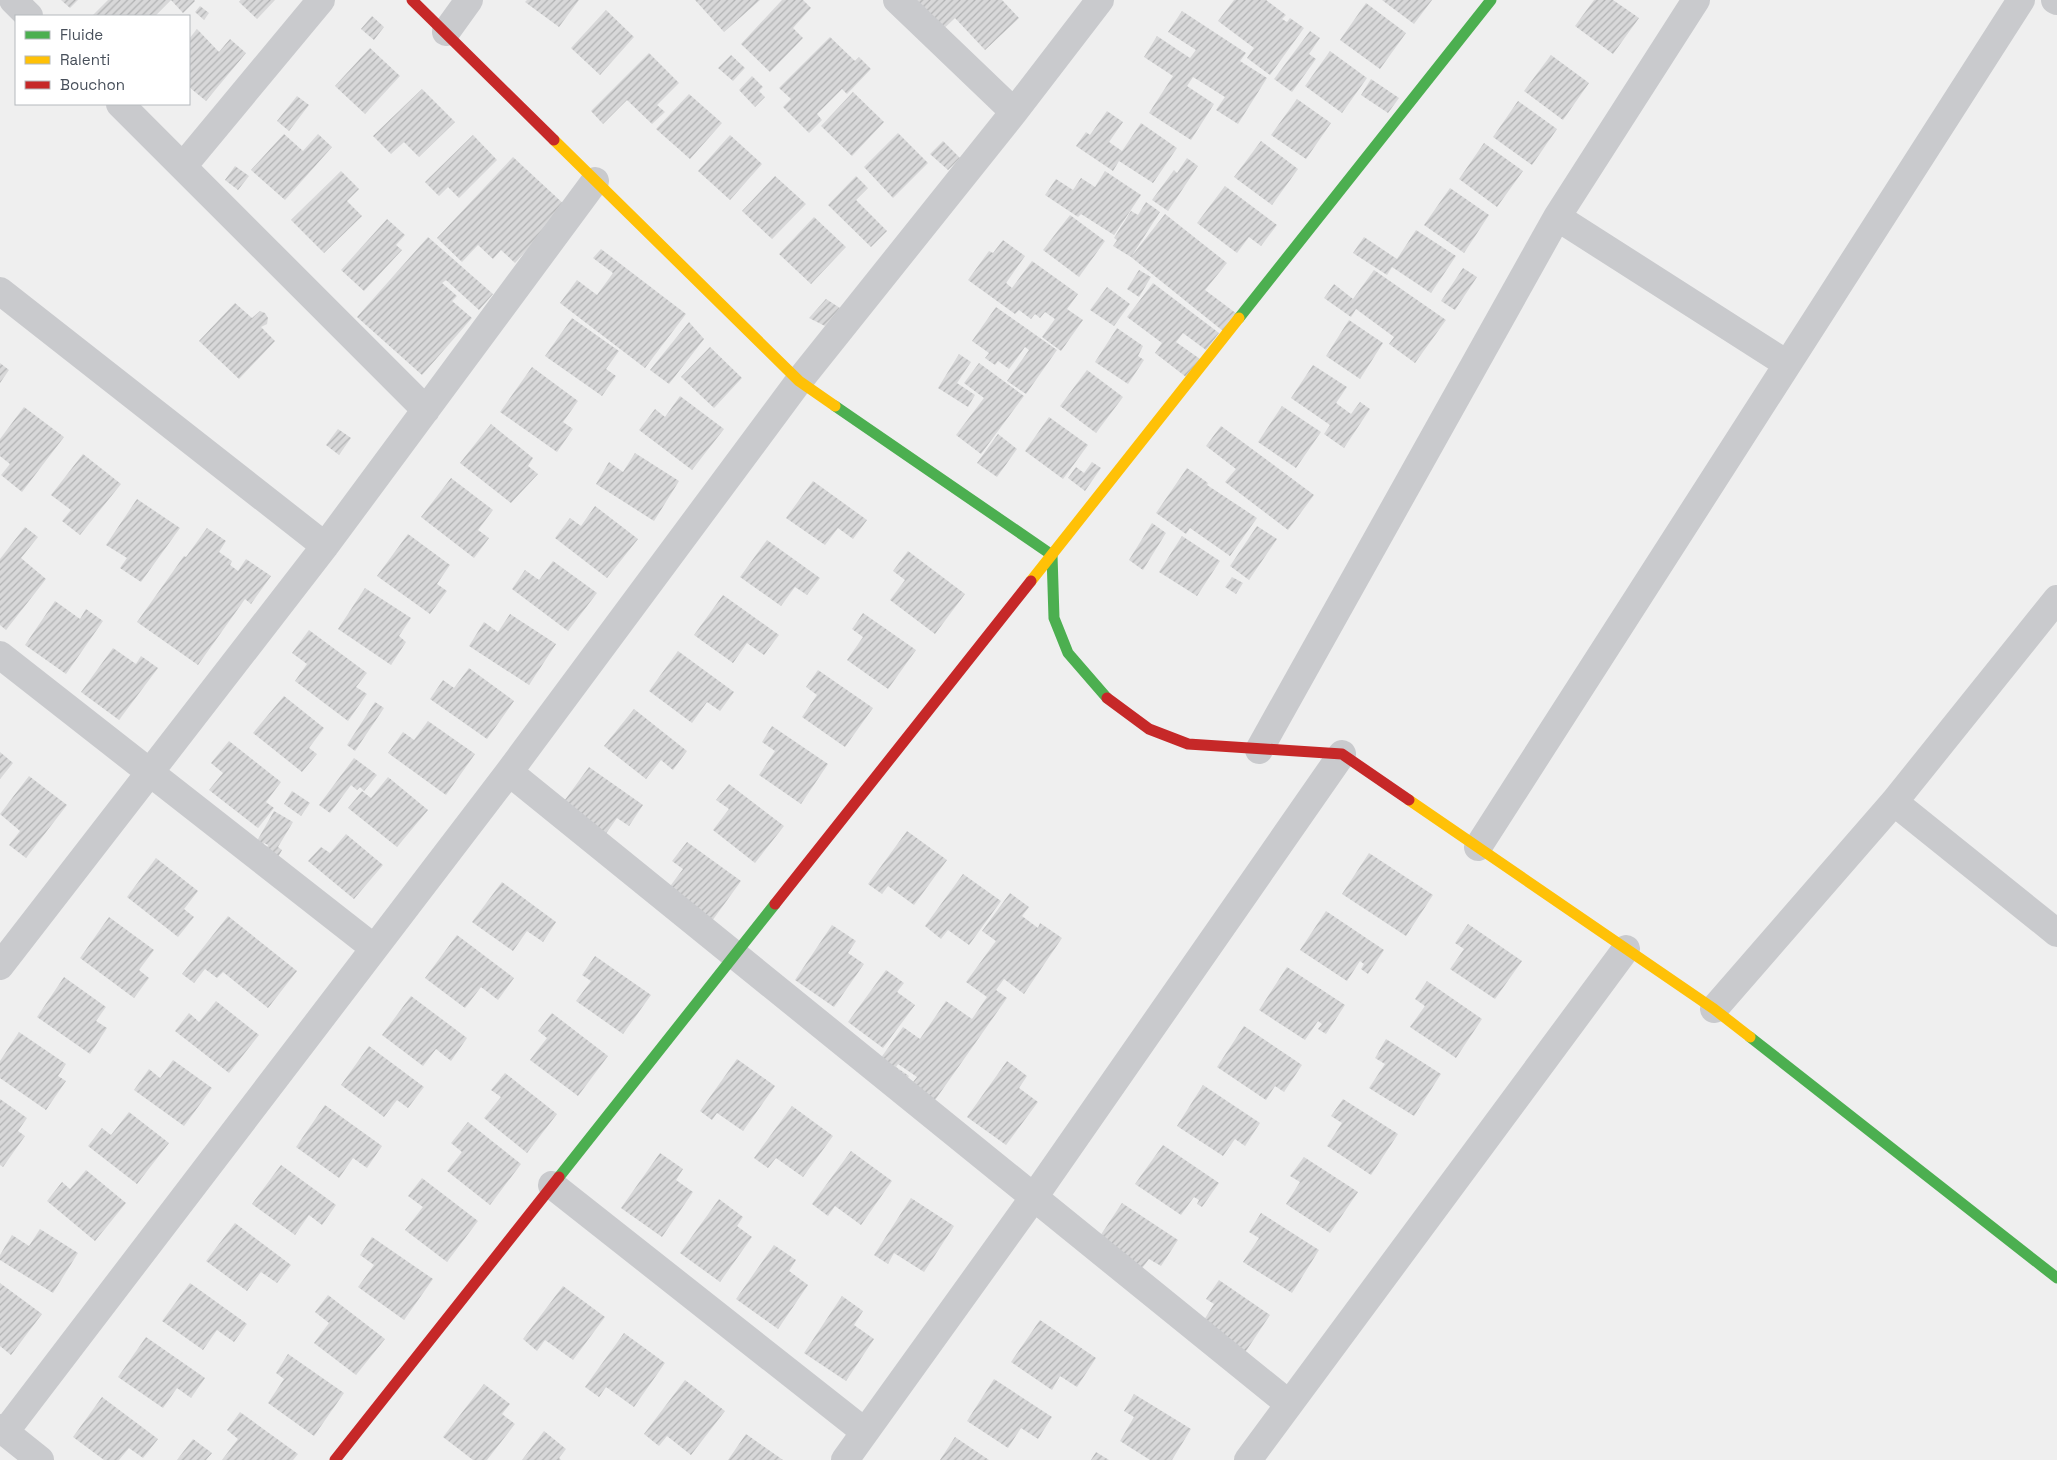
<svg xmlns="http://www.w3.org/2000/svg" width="2057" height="1460" font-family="'Space Grotesk',sans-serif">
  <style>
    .building { fill: url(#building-hatch) }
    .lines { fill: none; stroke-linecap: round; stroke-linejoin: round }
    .street { stroke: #c9cacd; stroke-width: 28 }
    .fast { stroke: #4caf50; stroke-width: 11 }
    .slow { stroke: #ffc107; stroke-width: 11 }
    .jam { stroke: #c62828; stroke-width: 11 }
  </style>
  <defs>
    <pattern id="building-hatch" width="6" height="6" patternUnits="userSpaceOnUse" patternTransform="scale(1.25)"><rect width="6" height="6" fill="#d8d8d9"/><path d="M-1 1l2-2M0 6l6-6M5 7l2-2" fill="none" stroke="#b1b2b3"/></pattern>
  </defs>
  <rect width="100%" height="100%" fill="#efefef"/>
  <path class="building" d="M61 0H78L70 8Z
    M108 0H194L195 1 183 13 171 0 155 16H92Z
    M241 0H275L257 19 239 2Z
    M527 0H579L559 27 525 2Z
    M695 0H760L724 32Z
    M782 0H803L811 8 793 28 803 38 770 72 741 44Z
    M911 0H1002L1019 18 985 50 955 18 937 35Z
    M1234 0H1266L1286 15 1282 19 1287 22 1290 18 1304 28 1270 75 1247 58 1254 48 1218 21Z
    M1382 0H1432L1414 24Z
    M1594 0H1613L1639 18 1613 54 1575 26Z
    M1366 3 1406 33 1380 69 1340 40Z
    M200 6 209 13 204 20 195 12Z
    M606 10 634 37 600 75 571 48Z
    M1182 11 1246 53 1240 61 1267 78 1238 124 1216 110 1225 97 1193 77 1187 86 1214 104 1191 140 1149 113 1173 76 1144 57 1157 36 1190 58 1196 50 1168 32Z
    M372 16 384 27 374 40 361 29Z
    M197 29 219 52 230 39 246 53 206 101 189 87V39Z
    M1310 31 1320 38 1309 54 1316 59 1292 92 1274 79Z
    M830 37 855 61 859 57 871 69 847 94 842 89 817 114 822 120 809 133 783 107 791 99 779 88Z
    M370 48 400 76 365 114 335 86Z
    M1330 51 1367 78 1342 113 1305 86Z
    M649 53 679 83 657 105 665 112 652 124 627 100 603 124 591 111Z
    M731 55 745 68 733 81 718 68Z
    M1551 55 1589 83 1563 120 1524 91Z
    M752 76 763 87 759 91 765 97 755 107 739 90Z
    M1371 79 1399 98 1388 113 1361 95Z
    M422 89 455 122 419 157 404 142 391 154 373 136Z
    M853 92 884 122 852 156 821 126Z
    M689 94 722 123 690 159 656 129Z
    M297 96 309 105 289 131 277 121Z
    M1297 99 1331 123 1306 159 1271 135Z
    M1518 101 1557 129 1532 165 1493 137Z
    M1107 111 1123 122 1109 142 1122 151 1141 123 1177 148 1153 183 1119 161 1113 171 1076 146 1086 132 1090 135Z
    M898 133 928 163 893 198 864 167Z
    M284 134 303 151 318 134 332 147 285 200 251 170Z
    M473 135 497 160 459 198 448 187 439 196 425 182Z
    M730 135 762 164 730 200 698 171Z
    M943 141 960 158 948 170 930 154Z
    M1261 141 1298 169 1272 205 1234 177Z
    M1484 143 1523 171 1497 207 1459 179Z
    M513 157 567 207 515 263 501 250 493 259 478 245 462 262 437 238Z
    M1187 158 1198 166 1168 211 1152 200 1174 170 1177 173Z
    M235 166 249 176 238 190 225 180Z
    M341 171 359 189 347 201 362 216 324 253 291 220Z
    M1105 171 1141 195 1114 235 1081 214 1078 217 1045 195 1056 179 1073 190 1081 178 1095 187Z
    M775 176 806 204 772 239 742 211Z
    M856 176 868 188 856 200 887 231 871 247 828 205Z
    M1225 186 1277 225 1261 246 1249 237 1237 253 1197 223Z
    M1450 188 1489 215 1464 253 1424 225Z
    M1146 202 1160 212 1131 257 1113 246 1117 240 1114 238 1131 211 1138 215Z
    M1165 214 1227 263 1205 290 1237 314 1223 331 1131 257Z
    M1070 215 1105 241 1079 277 1043 250Z
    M814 217 846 247 811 284 779 254Z
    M387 219 405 235 396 245 402 250 364 291 341 270Z
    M1416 230 1456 256 1431 293 1392 267 1387 275 1353 253 1364 237 1397 259Z
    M428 237 493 294 479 310 446 280 442 283 457 296 452 301 472 318 422 375 357 317Z
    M1003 240 1025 256 1006 283 1012 288 1032 261 1078 294 1067 309 1083 320 1061 351 1042 337 1055 319 1045 312 1040 318 1035 314 1031 319 1019 310 1015 314 968 280 989 251 993 253Z
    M601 249 686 314 645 368 560 303 577 280 597 295 613 273 593 258Z
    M1463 268 1477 277 1455 310 1441 301Z
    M1139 270 1151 277 1139 297 1127 289Z
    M1374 270 1446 320 1415 363 1389 344 1394 337 1356 309 1351 317 1324 298 1334 284 1353 299Z
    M1153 283 1219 333 1206 350 1183 333 1176 342 1200 359 1186 377 1155 353 1162 343 1127 317Z
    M1107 287 1130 304 1114 326 1090 310Z
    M826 299 840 308 825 326 809 318Z
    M235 303 252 318 260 311 265 313 268 318 267 324 261 327 275 341 239 379 199 341Z
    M996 307 1057 350 1026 394 1007 381 1029 350 1025 347 1009 369 998 361 995 365 985 358 989 353 972 341Z
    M572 318 619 351 606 369 616 376 602 396 545 356Z
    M1349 320 1383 343 1360 379 1326 356Z
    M689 322 704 339 669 384 650 370Z
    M1117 328 1143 346 1138 356 1144 360 1128 384 1095 362Z
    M710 347 742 378 714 408 681 377Z
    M959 354 971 362 957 383 975 395 968 407 938 388Z
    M0 363 9 370 0 383Z
    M979 363 1024 396 981 454 956 435 984 398 964 383Z
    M1313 365 1347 387 1336 403 1351 414 1360 402 1370 409 1344 448 1324 434 1330 425 1291 398Z
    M532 367 578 401 563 422 573 429 557 452 500 412Z
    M1087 370 1123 397 1096 433 1060 406Z
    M680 396 724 429 692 470 639 430 655 409 665 417Z
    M1282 406 1321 432 1296 468 1258 442Z
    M24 407 64 437 22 492 1 475 10 464 0 456V439Z
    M1049 417 1088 445 1063 479 1025 451Z
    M491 424 533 458 528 466 538 474 511 503 460 463Z
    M1221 426 1314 495 1288 530 1225 482 1236 469 1206 446Z
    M338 429 351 438 339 455 326 445Z
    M998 434 1017 449 997 477 977 463Z
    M635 453 679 481 654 521 596 484 609 462 623 472Z
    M83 454 121 484 80 535 62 521 71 510 51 495Z
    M1092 462 1101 468 1085 491 1068 478 1076 467 1084 473Z
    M1187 468 1208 483 1207 485 1257 518 1230 556 1190 528 1186 534 1156 513Z
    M451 478 493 510 478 530 489 538 474 558 421 517Z
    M813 481 867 520 853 539 838 528 825 545 786 518Z
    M137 499 180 528 141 582 120 568 127 558 106 545Z
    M595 506 638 539 607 578 555 538 570 518 581 526Z
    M1152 523 1166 533 1143 570 1129 560Z
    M1257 526 1277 539 1249 580 1230 566Z
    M25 527 38 537 21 558 46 579 6 630 0 625V559Z
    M207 528 226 541 219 552 232 561 230 565 238 571 246 559 271 576 251 604 245 599 198 665 137 622 184 556 186 557Z
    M408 534 450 565 437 584 447 591 430 614 377 576Z
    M1182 536 1220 561 1197 596 1159 572Z
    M767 540 820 578 807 595 795 587 781 606 740 577Z
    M908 551 965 594 935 634 890 600 905 580 893 571Z
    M553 561 597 593 568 631 512 589 525 570 539 580Z
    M1232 577 1243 583 1236 594 1225 587Z
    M365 588 411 618 399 636 406 642 391 665 338 629Z
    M723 595 779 635 764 655 747 643 733 663 694 635Z
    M55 601 80 619 86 609 103 621 66 674 25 645Z
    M863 613 916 650 888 689 847 660 863 637 852 629Z
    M510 614 556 644 529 685 469 646 484 622 498 632Z
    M309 630 367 673 356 687 367 694 348 721 295 681 307 664 292 653Z
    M113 648 136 664 141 656 158 668 119 720 81 692Z
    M678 651 734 692 720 711 707 702 692 723 649 691Z
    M469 668 514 701 487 739 430 699 443 680 454 688Z
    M818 670 873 708 845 747 802 717 817 695 806 687Z
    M284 696 324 728 309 748 317 754 302 772 253 733Z
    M375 702 384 708 355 751 347 745Z
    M634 709 687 751 673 770 661 760 646 779 604 746Z
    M428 721 475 754 446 795 388 753 403 732 414 740Z
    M772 726 828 764 801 804 759 775 775 751 762 742Z
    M229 741 281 782 266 802 274 808 258 828 209 790 223 773 211 763Z
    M0 752 13 763 0 779Z
    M354 758 377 775 364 791 360 787 357 790 351 785 330 813 319 805Z
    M589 767 643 805 629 826 617 818 605 835 562 804Z
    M29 776 67 805 26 858 9 845 20 831 0 814Z
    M388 777 428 810 397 847 348 808 362 791 371 798Z
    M729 784 784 826 755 863 713 830 729 809 716 800Z
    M292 791 310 803 301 816 284 804Z
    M274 811 293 822 278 847 282 850 276 861 264 854 268 845 264 843 259 851 253 848Z
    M907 831 947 860 914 905 888 886 882 894 868 884Z
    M346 834 383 865 354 899 308 861 321 847 330 853Z
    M687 842 741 881 712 921 668 889 683 869 672 861Z
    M1369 853 1433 895 1406 936 1342 894Z
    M156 858 198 891 184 909 194 917 178 937 127 897Z
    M963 874 1001 901 969 945 948 930 941 939 925 926Z
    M502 882 556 922 543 942 527 931 513 951 472 922Z
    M1010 893 1029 907 1022 916 1038 928 1040 923 1062 938 1024 994 1004 979 996 990 1007 998 933 1103 910 1086 917 1077 898 1064 896 1067 909 1076 905 1082 875 1066 903 1027 920 1039 946 1001 972 1019 987 997 966 982 996 941 982 931Z
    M1326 911 1384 950 1368 974 1361 969 1364 964 1360 961 1347 981 1300 950Z
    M228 916 297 971 268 1008 223 972 217 978 205 969 194 983 182 974Z
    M109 917 154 950 139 970 149 978 134 998 80 958Z
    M1468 924 1522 961 1495 999 1450 969 1464 949 1455 943Z
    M832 925 856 941 848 953 864 964 834 1007 795 980Z
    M457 935 514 978 498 1000 481 987 465 1008 425 978Z
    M595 956 651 995 623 1034 576 1001 591 981 582 975Z
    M1287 967 1345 1005 1326 1034 1318 1029 1322 1024 1318 1021 1305 1040 1259 1010Z
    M886 970 904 983 897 992 915 1005 883 1048 848 1022Z
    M64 977 106 1007 96 1021 107 1028 90 1054 37 1017Z
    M1427 981 1482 1019 1456 1058 1410 1027 1425 1006 1415 999Z
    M411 996 467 1038 451 1061 436 1049 423 1066 382 1035Z
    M216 1001 259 1035 229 1073 175 1031 189 1013 199 1022Z
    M552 1013 608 1056 578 1096 530 1060 547 1038 538 1031Z
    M1244 1026 1302 1065 1284 1092 1275 1086 1266 1100 1217 1067Z
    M19 1032 66 1064 58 1076 66 1081 46 1110 0 1078V1061Z
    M1386 1039 1441 1074 1414 1116 1369 1088 1385 1064 1375 1058Z
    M369 1046 424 1087 408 1108 397 1100 384 1117 341 1085Z
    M737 1059 775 1086 743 1131 717 1113 712 1120 700 1111Z
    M173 1060 212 1088 184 1126 134 1090 149 1069 160 1078Z
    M1007 1061 1027 1076 1019 1088 1038 1102 1006 1145 967 1117Z
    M505 1073 557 1114 527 1153 484 1118 501 1097 491 1090Z
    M1203 1085 1260 1123 1245 1146 1235 1139 1223 1156 1177 1126Z
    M0 1099 27 1118 18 1131 25 1136 3 1167 0 1165Z
    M1343 1099 1398 1134 1371 1175 1327 1146 1342 1123 1331 1116Z
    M325 1105 382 1146 367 1168 353 1158 339 1178 296 1147Z
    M792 1106 833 1136 803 1177 776 1158 768 1168 754 1158Z
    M129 1112 169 1143 137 1184 88 1146 102 1128 111 1135Z
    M468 1122 521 1164 490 1205 447 1171 462 1152 451 1143Z
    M1163 1145 1219 1183 1202 1207 1197 1204 1199 1200 1194 1197 1181 1215 1135 1184Z
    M851 1151 892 1181 861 1225 835 1206 828 1216 812 1204Z
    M660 1153 683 1169 676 1180 693 1192 662 1237 621 1208Z
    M1304 1157 1358 1192 1330 1233 1286 1204 1300 1182 1290 1176Z
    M281 1165 336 1205 322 1225 309 1215 295 1235 252 1204Z
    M86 1170 126 1203 95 1241 47 1201 62 1182 70 1189Z
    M422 1178 478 1221 447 1262 405 1230 423 1207 408 1196Z
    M911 1198 954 1226 924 1272 894 1253 888 1264 874 1255Z
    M719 1199 743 1217 737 1226 752 1237 720 1282 680 1253Z
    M1122 1203 1178 1240 1161 1266 1149 1259 1140 1271 1096 1242Z
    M1261 1213 1319 1250 1292 1293 1243 1262 1259 1238 1249 1232Z
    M235 1223 291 1265 277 1283 261 1272 247 1291 206 1261Z
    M40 1229 78 1253 53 1293 0 1260V1255L12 1235 29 1246Z
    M372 1237 433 1279 404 1320 358 1287 374 1265 360 1255Z
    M774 1245 796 1260 789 1271 808 1285 778 1329 736 1299Z
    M1219 1280 1270 1315 1242 1357 1199 1328 1214 1304 1206 1299Z
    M0 1283 42 1314 11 1355 0 1346Z
    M190 1283 247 1324 234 1342 217 1330 203 1350 162 1321Z
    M563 1286 605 1317 573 1360 545 1340 537 1351 523 1339Z
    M328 1295 385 1339 356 1375 314 1343 329 1323 315 1312Z
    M842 1296 863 1311 854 1325 874 1339 846 1381 804 1353Z
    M1040 1320 1096 1358 1077 1387 1060 1376 1052 1390 1011 1362Z
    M624 1333 665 1363 634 1407 606 1387 599 1397 585 1387Z
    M146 1337 205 1378 191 1398 177 1388 163 1408 118 1377Z
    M288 1354 344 1393 314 1436 268 1403 284 1379 276 1373Z
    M994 1379 1052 1417 1038 1439 1021 1428 1008 1448 967 1421Z
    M685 1380 725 1411 691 1455 667 1436 659 1446 644 1434Z
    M484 1384 510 1404 502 1414 515 1424 487 1460H473L443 1437Z
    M1134 1394 1191 1429 1172 1460H1150L1120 1441 1134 1417 1124 1411Z
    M102 1397 158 1439 143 1458 129 1448 119 1460H104L73 1437Z
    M240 1412 298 1454 293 1460H222L238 1439 227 1430Z
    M544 1431 566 1449 559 1458 561 1460H522Z
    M746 1434 783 1460H728Z
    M955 1437 989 1460H940Z
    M193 1439 212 1453 206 1460H177Z
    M1096 1452 1109 1460H1091Z"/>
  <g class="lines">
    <path class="street" d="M13 0 29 16
      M897 0 1014 112
      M2055 0 2057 1
      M446 32 469 0
      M120 104 426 410
      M184 165 321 0
      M1557 217 1787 364
      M0 291 325 546
      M0 655 374 948
      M1259 750 1557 217 1696 0
      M509 772 1289 1404
      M1894 802 2057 933
      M1478 847 2021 0
      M0 966 325 546 595 181
      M1714 1009 1894 802 2057 599
      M552 1185 865 1432
      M0 1428 40 1460
      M5 1432 509 772 799 381 1014 112 1100 0
      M845 1460 1034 1197 1342 754
      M1248 1460 1626 949"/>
    <path class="fast" d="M1239 318 1491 0
      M835 406 1052 555 1054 618 1068 653 1107 698
      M1750 1037 2057 1278
      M559 1177 775 904"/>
    <path class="slow" d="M554 140 799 381 835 406
      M1031 581 1239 318
      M1409 800 1714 1009 1750 1037"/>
    <path class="jam" d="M412 0 554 140
      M1107 698 1149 729 1188 744 1342 754 1409 800
      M775 904 1031 581
      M335 1460 559 1177"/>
  </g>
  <rect x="15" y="15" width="175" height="90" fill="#ffffff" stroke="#b5b9bd"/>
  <rect x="25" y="31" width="25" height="8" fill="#4caf50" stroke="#b5b9bd"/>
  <text x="60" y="40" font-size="15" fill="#474f5a">Fluide</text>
  <rect x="25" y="56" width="25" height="8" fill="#ffc107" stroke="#b5b9bd"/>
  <text x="60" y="65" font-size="15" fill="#474f5a">Ralenti</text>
  <rect x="25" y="81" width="25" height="8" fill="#c62828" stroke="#b5b9bd"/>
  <text x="60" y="90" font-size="15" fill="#474f5a">Bouchon</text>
</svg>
